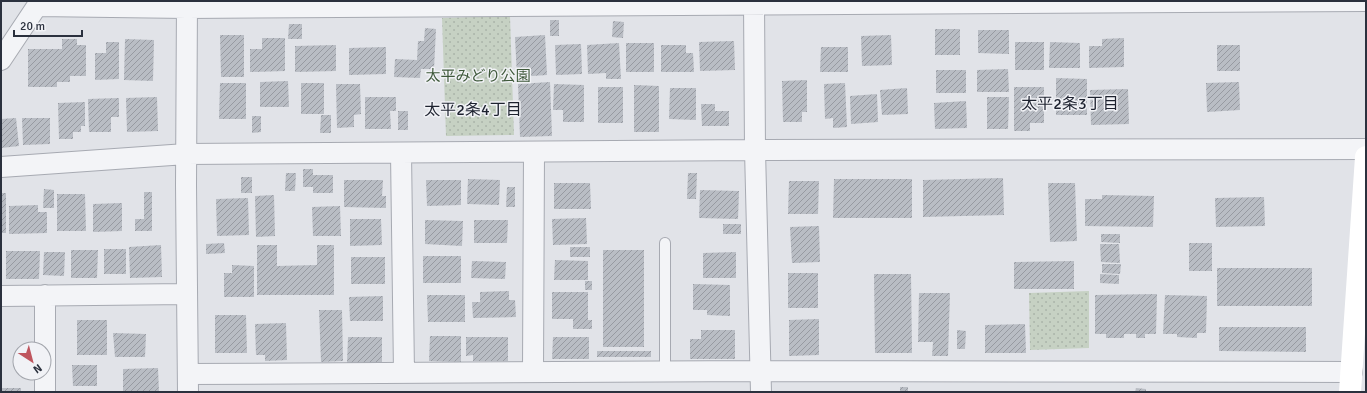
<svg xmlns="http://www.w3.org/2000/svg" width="1367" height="393" font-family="Signika,'Noto Sans JP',sans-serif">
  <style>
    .park { fill: url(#park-dots) }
    .building { fill: url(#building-hatch) }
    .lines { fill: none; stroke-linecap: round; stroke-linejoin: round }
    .lane-casing { stroke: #a7aab2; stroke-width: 12 }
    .street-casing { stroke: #a7aab2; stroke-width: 22 }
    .lane { stroke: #f3f4f7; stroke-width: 10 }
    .street { stroke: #f3f4f7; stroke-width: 20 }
    .secondary { stroke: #fff; stroke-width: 22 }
    .labels { text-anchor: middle; stroke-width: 3; stroke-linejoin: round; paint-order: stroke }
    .park-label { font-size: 15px; fill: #3e583a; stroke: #f1f2f6 }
    .neighbourhood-label { font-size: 16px; fill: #1d222f; stroke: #f1f2f6 }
  </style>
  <defs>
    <pattern id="park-dots" width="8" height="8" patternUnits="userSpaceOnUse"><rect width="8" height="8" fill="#c6d1c3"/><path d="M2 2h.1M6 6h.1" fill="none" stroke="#aab4a9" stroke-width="1.8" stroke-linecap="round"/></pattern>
    <pattern id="building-hatch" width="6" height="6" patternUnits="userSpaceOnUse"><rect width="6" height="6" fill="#b9bdc4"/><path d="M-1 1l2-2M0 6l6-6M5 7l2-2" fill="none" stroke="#979aa1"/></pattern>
  </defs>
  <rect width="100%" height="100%" fill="#e1e3e8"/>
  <path class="park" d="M510 16 514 135 446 136 442 18Z
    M1089 291V348L1030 350 1029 293Z"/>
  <path class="building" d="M550 20H559V36H550Z
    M613 21 624 22 623 38 612 37Z
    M289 24H302V39H288Z
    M425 28 436 29 434 69H421L420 78 394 77 395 59 417 60 418 41H424Z
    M935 29H960V55H935Z
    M978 30H1009V54L978 53Z
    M220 35H244V77H221Z
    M545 35 547 75 517 77 515 37Z
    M891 35 892 65 862 66 861 36Z
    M262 38H285V71L250 72V49H262Z
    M1124 38V67L1089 68V46H1102V39Z
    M62 39H77V45H86V76H70V82H57V87H28V49H62Z
    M125 39 154 40 153 81 124 80Z
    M734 41 735 70 700 71 699 42Z
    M106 42H119V79L95 80V53H106Z
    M1015 42H1044V70H1015Z
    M1050 42 1080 43V68H1049Z
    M619 43 621 79H606V73L588 74 587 45Z
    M626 43H654V72H626Z
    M581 44 582 74 556 75 555 45Z
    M336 45V71L295 72V46Z
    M661 45H686V53H693L694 72H661Z
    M1217 45H1240V71H1217Z
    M386 47V74L349 75V48Z
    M821 47H848V72H820Z
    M1008 69 1009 92H977V70Z
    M936 70H966V93H936Z
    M1056 78 1087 79V115H1056Z
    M807 80V112H802V122H783L782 81Z
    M288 81 289 107H260V82Z
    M550 82 552 136 520 137 518 84Z
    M1239 82 1240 110 1207 112 1206 83Z
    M220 83H246V119H219Z
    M301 83H324V114H301Z
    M845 83 847 127 833 128V118L825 119 824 84Z
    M336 84H360L361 114 354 115V127L337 128Z
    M554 84 584 85V122H563V110H553Z
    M634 85 659 86V132H634Z
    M598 87H623V123H598Z
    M1014 87H1044V123H1030V131H1014Z
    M670 88H696V120L669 119Z
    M907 88 908 114 882 115 880 90Z
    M1128 89 1129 124 1091 125 1090 90Z
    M877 94 878 122 851 124 850 96Z
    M157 97 158 131 127 132 126 98Z
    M365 97H396V111H390L391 129H365Z
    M987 97H1009L1008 129H987Z
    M119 98V117H111V132H89L88 99Z
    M966 101 967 128 935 129 934 103Z
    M85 102V126H81V132H73V139H59L58 103Z
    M701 104H715V111H729V126H702Z
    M398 111H408V130H398Z
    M321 115H331V133H320Z
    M252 116H261V132L252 133Z
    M16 118 19 146 1 148V119Z
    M22 118H50V144L23 145Z
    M303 169H313V175H333V193H313V187H303Z
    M286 173H296L295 191H285Z
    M688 173H697L696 199H687Z
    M241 177H252V193H241Z
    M1003 178 1004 215 923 217V180Z
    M468 179 500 180 499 205 467 204Z
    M834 179H912V218H833Z
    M344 180H383L382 196H386V208L344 207Z
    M426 180H461V205L427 206Z
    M789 181H819L818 214H788Z
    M554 183H590L591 209H554Z
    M1048 183H1075L1077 241 1050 242Z
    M507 187H515V207H506Z
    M44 189 54 190V208H43Z
    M700 190 739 191 738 219 699 218Z
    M144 192H152V231H135V219H144Z
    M1 193H6V233H1Z
    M57 194H85L86 231H57Z
    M274 195 275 236 256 237 255 196Z
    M1102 195 1154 196 1153 227 1085 226V199H1102Z
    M1264 197 1265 226 1216 227 1215 198Z
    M248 198 249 235 217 236 216 199Z
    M122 203V231L93 232V204Z
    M38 205V212H47V233L9 234V206Z
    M340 206 341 236H313L312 207Z
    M586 218 587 244 553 245 552 219Z
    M350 219H381L382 245 350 246Z
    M425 220 463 221 462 246 425 244Z
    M474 220H508L507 243H474Z
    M723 224H741V234H723Z
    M819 226 820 262 792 263 790 227Z
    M1101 234H1120V243L1101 242Z
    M224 243 225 253 206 254V244Z
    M1189 243H1212V271H1189Z
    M1100 244H1119L1120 263 1101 262Z
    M161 245 162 277 130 278 129 247Z
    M257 245H277V266L317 265V245H334V295H257Z
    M570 247H590V257H570Z
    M104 249H126V274H104Z
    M71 250H98L97 278H71Z
    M603 250H644V347H603Z
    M6 251H40L39 279H6Z
    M44 252H65L64 276 43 275Z
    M736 252V278H703V253Z
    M423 256H461V283H423Z
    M351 257H385V284H351Z
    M555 260 588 261V280H554Z
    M472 261 506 262 505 279 471 278Z
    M1074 261V289H1014V262Z
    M1102 264H1121L1120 274 1102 273Z
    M232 265 254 266V297H224V273H232Z
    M1217 268H1312V306H1217Z
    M788 273H818V308H788Z
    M874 274H911L912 353H875Z
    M1100 274 1119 275V284L1100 283Z
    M585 281H592V290H585Z
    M693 284 730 285V316L707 315V310H693Z
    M509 291V300H515L516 317 473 318 472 302H480V292Z
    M552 292H588V320H592V329H573V319H552Z
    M919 293H950L948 356H932L933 342H918Z
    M1157 294 1156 334H1145V338H1136V334H1124V338H1106V334H1095V295Z
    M427 295H465V322H428Z
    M1165 295 1207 296 1206 333H1197V338L1177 337V334H1163Z
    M383 296V321H350L349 297Z
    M319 310H342L343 361 321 362Z
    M215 315H246L247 353H215Z
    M819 319V355L789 356V320Z
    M77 320H107V355H77Z
    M286 323 287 360 265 361V355H256L255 324Z
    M1025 324 1026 353H985V325Z
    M1219 327H1306V352L1219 351Z
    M701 330H735V359H690V339H701Z
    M957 330 966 331 965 349H957Z
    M113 333 146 334 145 357H115Z
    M430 336H461V362L429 361Z
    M348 337H382V363H347Z
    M466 337H508V361H473V355L466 356Z
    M553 337H589V359H552Z
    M597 351H651V357H597Z
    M72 365H97V386H73Z
    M158 368 159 392H123V369Z
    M900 387H908V392H900Z
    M1 388H21V392H1Z
    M1136 388 1146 389V392H1135Z"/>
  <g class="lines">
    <defs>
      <path id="lane" d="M665 371V243"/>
      <path id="street" d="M187 1 186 185 188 392
        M754 1 755 150 761 392
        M1 60 37 6 187 8 1366 1
        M401 153 404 373
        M1 167 186 154 755 150 1366 149
        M45 295V392
        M1 296 187 294
        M533 372 534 152
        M188 374 761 371 1352 372"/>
    </defs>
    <use href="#lane" class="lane-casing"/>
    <use href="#street" class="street-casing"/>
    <use href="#lane" class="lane"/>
    <use href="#street" class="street"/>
    <path class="secondary" d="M1350 392 1366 157"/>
  </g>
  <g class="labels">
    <g class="park-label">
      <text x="478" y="81">太平みどり公園</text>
    </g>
    <g class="neighbourhood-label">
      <text x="1070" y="109">太平2条3丁目</text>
      <text x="473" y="115">太平2条4丁目</text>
    </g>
  </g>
  <rect width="1367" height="393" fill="none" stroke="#2b313e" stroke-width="4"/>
  <g transform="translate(32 361) rotate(144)"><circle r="19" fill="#f1f2f6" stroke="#a2a5ac"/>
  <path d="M0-3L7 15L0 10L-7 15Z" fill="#bf555e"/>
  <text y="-6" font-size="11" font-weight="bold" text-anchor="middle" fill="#2b313e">N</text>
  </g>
  <path d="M14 30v6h68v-6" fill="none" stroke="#2b313e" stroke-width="2"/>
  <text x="20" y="30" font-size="12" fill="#2b313e" stroke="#f1f2f6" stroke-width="3" paint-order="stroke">20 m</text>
</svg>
